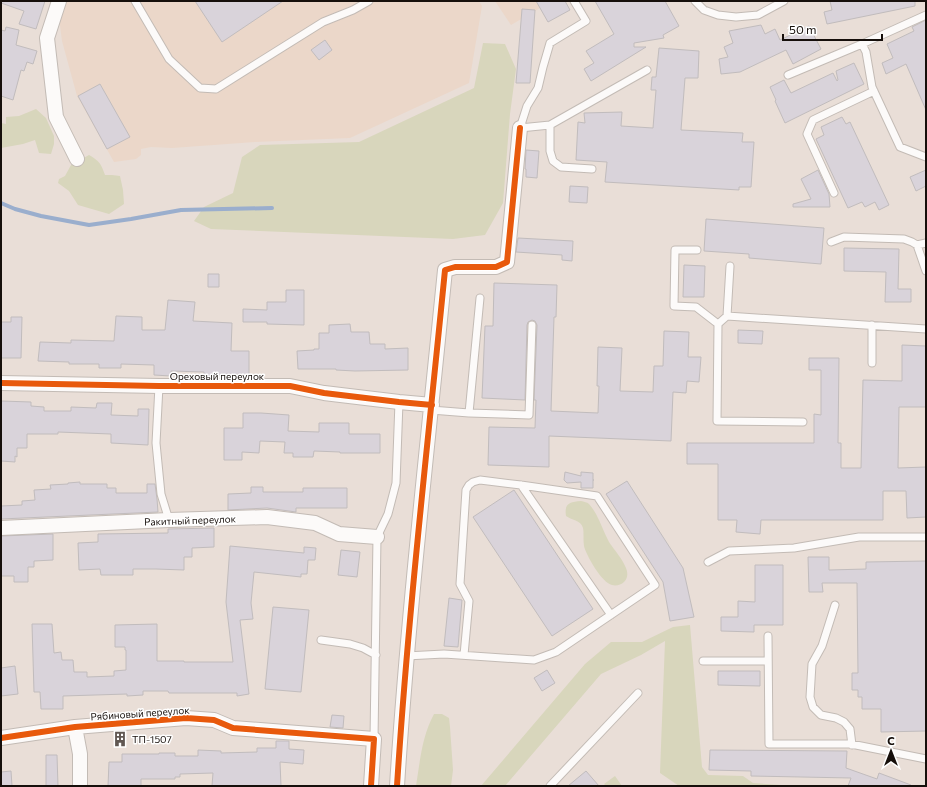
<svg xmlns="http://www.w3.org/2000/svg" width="927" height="787" font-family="Commissioner,sans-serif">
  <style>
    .built { fill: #ebd7c9 }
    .green { fill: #d8d6bc }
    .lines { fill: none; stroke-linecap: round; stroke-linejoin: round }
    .stream { stroke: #9aaecd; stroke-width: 4 }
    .building { fill: #d9d3da; stroke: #c1bcbd }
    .lane-casing { stroke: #c3bbb5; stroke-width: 9 }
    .street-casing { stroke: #c3bbb5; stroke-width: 16 }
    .lane { stroke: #fcfaf9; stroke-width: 7 }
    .street { stroke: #fcfaf9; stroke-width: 14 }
    .cycleway-casing { stroke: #fff; stroke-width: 8 }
    .cycleway { stroke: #e8590c; stroke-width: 6 }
    .labels { text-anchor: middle; stroke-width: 3; stroke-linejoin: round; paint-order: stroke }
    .street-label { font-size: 10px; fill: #160f0b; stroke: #fff }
    .poi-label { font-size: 10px; fill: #160f0b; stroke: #fff; text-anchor: start }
  </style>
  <rect width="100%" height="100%" fill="#e9ded7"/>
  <path class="built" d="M65 1H479L482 6 469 83 350 138 255 142 172 148 151 147 141 149V155L136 159 114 162 77 96 62 41 59 18Z
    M495 1H552L511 25Z"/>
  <path class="green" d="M483 43 505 44 516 69 510 114 503 203 485 235 453 239 211 229 194 221 204 207 233 193 242 157 260 145 359 142 474 88Z
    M36 109 46 118 54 136V144L51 154 39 153 35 140 23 144 1 148V123L6 124V117L19 116Z
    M89 155C99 161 101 163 105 175H112L120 176 123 190 124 204 109 214 78 205 69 191 58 183 59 179 65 176 71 165Z
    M581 501C584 502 587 502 589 504 592 507 594 511 596 514 601 523 604 533 609 542 615 551 622 558 626 568 628 573 628 578 624 582 621 585 616 586 612 585 602 583 586 555 584 546 583 540 584 533 583 528 581 520 571 520 566 516 564 503 570 502 581 501Z
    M690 625 702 767 708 775 743 776 753 783 796 786H679L660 773 665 641 641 655 601 674 505 786H481L585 664 611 642H642L673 627Z
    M434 714H442L449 718 450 727 453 770 451 786H416C420 761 422 736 434 714Z
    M615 776 622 786H606L604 784Z"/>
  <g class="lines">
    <path class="stream" d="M1 203 15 209 41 216 89 225 131 219 181 210 272 208"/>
  </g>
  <path class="building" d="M1 1H45L36 29 19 24 24 11 1 3Z
    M195 1H283L222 42Z
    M536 1H565L570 10 548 22Z
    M595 1H665L679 26 663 35 664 38 634 43V47H646L591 81 584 69 594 63 586 51 614 34Z
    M830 1H915V6L827 24 824 12 832 10Z
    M522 9 535 10 530 83H516Z
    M926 20V110L906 64 886 74 882 63 893 58 887 44 914 31 912 27Z
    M761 25 765 34 775 29 780 40 809 26 821 49 793 64 786 50 740 72 721 74 719 59 728 57 724 47 733 43 729 31Z
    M6 27 19 30 16 45 37 51 33 64 27 62 24 71 21 70 13 100 1 96V30L5 31Z
    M325 40 332 50 319 60 311 50Z
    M659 48 699 51 698 78H685L681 130 743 133 742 142H754L751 187H739V190L605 182 607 162 576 160 578 122 585 123 584 113 622 112 621 126 653 128 656 90H651L652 77H656Z
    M854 63 864 84 785 123 775 101 776 100 770 87 784 80 791 93 833 73 837 81 838 80 836 71Z
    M100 84 130 137 107 149 78 96Z
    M842 117 846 124 850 122 889 205 879 210 875 202 865 207 862 202 848 208 816 139 824 135 821 127Z
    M526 150 539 151 537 178 526 177V169H525Z
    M818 170 829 194 830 207H793V204L811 199 801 179Z
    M926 170V186L916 191 910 177Z
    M570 186 588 187 587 203 569 202Z
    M706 219 824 228 821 264 749 258V254L704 251Z
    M518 238 573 241 572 261 562 260V255L516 252Z
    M844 248 899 249 898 289H911V302H885L886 272 844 271Z
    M684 265 705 266 704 297H683Z
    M208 274H219V287H208Z
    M494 283 557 285 556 317H554L551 411 598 413 599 386H597L598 347 622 348 620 391 653 392 654 366H663L664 331 689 332 688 357H701L699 382 687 381 686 393 673 392 671 441 549 436V467L488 465 489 427 535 428 536 400H534L537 325 535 321 532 320 528 322 527 325 525 400 482 398 485 326H493Z
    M286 290H304V325L267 324V322H243V309L267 310V302H286Z
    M168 300 195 302 193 321 232 323 231 351H249V375L220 374 219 376H204V372L171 371V376L154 375V365L121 364V368H99V364H69V362L38 361 40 342 71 343V340L114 341 116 316 142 317V330H165Z
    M11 317H22L21 358H1V322H11Z
    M350 324 351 332H369L370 344H385V349L408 348V370L355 371 336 370V369H298L297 351 314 350V349H319V333H329V325Z
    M738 330 763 331 762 344 738 343Z
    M902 345 926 346V407H899L898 468 926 467V517L907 518 906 491H883V520H761L760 534 736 532 737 520H718V464H687V443H814V414L821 415V370H809V358H839L838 443H841V468H861L863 380 902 381Z
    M1 401 31 402V406L44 407V411H71V407L96 408 97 403H112L111 415 138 416V409H149L148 445 111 443V434L58 432V434H27V448H17V457L15 456V462L1 461Z
    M243 413H261L289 415 288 431 319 432V423H349V434H380V453H340V452L314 451 313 457H293V453H284L285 442 260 441 259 453 242 452V460H224V428H243Z
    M565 472 581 476V472L593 473V480H594H593V488H581V482L567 483 564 480Z
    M627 481 683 568 694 617 670 621 663 582 606 494Z
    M80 482V484H107V488H116V493H147V484H155L157 499 158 512 1 519V506L22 505V501L35 500 34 490 51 489 50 485 68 484V483Z
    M251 487H263V492H303V488H347V508H296V512L267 508 228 510V494L251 493Z
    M514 490 593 609 552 636 473 517Z
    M214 528V547L192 548V557H184V570L156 569H133V575H101L100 569 79 570 78 543 98 542V534L168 533V529Z
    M53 534V560L34 561V567H28V582H14V576H1V536Z
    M230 546 304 553V547L316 548 315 560H308L307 574H301V577L254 572 251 603 253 619 240 620 249 694 237 696V693H169L168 691H143V695L127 696V694L63 696V709H41L40 692H34L32 624H52L54 653 61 652 62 660H73L74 672H87V677L114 676V671L126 670V650H125V647H115V625L157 624V661H184V662H233L226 602Z
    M341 550 360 552 357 577 338 575Z
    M808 557H829V570L866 569V562L926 561V731L881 732V709H862V697H858V690H852V673H858L857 583H822L823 592H809Z
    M755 565H783V625H754V632L721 631V617H738V601L755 602Z
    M449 598 462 600 458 647 444 646Z
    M273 607 309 610 301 692 265 689Z
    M15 666 18 694 1 696V668Z
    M547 670 555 683 542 691 534 678Z
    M718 671H760V686L718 685Z
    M332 715 344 716 343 728 330 727Z
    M276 741H289V749L304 750 303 764 280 762 281 786H212L213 773 180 774V777H175V779H141V786H108L109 762H122V754H159V753H175V756H198V750L221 751V753L257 752V748H276Z
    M710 750 847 751 846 768 877 779 879 773 911 785V786H848L851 778 751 776V771L709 770Z
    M46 755H57L58 786H46Z
    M11 771 12 786H1V772Z
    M586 771 599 786H568Z"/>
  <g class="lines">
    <defs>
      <path id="lane" d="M135 1 169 59 200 88 216 89 323 22 353 10 369 1
        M574 1 586 21 550 43 543 67 538 88 527 106 520 128 550 125 647 70
        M695 1 704 10 718 15 736 17 758 15 784 1
        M862 44 926 15
        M788 75 862 44 866 52 872 87 900 147 926 157
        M550 125V151L553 161 561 167 592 169
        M834 193 807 134 813 120 874 91
        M831 242 844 237 904 239 912 242 917 245 926 271
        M917 245 926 243
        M697 250H675L674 306 696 307 718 324
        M727 316 730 266
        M872 325V363
        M159 386 156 443 161 494 169 520
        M431 410 469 413 529 415 532 325
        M469 413 480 298
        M803 422 717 421 718 324 727 316 926 329
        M521 485 611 615
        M708 562 729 551 794 548 859 537H926
        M835 605 822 646 812 664 810 697 813 707 821 715 836 718 844 722 850 729 852 745
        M768 636 769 744H851L926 759
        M321 640 350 644 363 648 376 655
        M406 656 444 654 534 660 556 652 655 585 597 496 521 485 480 480 473 482 469 485 466 490 460 584 469 601 464 655
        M703 661H768
        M374 739 377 537 388 514 396 483 399 402
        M550 786 638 693"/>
      <path id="street" d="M59 1 47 38 56 117 77 159
        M1 383 159 386H290L324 393 399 402 432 405
        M1 528 169 520 267 517 315 523 339 534 377 537
        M75 727 80 754V786
        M1 738 75 727 186 718 214 720 233 728 374 739 371 786
        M397 786C408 614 428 442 445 270L455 267H496L507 262 520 128"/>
    </defs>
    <use href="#lane" class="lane-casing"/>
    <use href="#street" class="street-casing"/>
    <use href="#lane" class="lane"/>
    <use href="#street" class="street"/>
    <defs>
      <path id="cycleway" d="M1 383 159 386H290L324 393 399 402 432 405
        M1 738 75 727 186 718 214 720 233 728 374 739 371 786
        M397 786C408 614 428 442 445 270L455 267H496L507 262 520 128"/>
    </defs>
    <use href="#cycleway" class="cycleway-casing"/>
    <use href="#cycleway" class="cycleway"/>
  </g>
  <defs>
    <symbol id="building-bare" viewBox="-9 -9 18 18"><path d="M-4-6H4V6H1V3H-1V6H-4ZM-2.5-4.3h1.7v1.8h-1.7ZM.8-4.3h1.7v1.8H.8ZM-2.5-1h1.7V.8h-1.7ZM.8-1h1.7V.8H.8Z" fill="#605752" stroke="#fff" stroke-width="2.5" paint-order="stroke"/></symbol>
  </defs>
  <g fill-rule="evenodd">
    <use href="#building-bare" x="109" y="728" width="22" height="22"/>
  </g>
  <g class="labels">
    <g class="street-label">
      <text x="217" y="380">Ореховый переулок</text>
      <text transform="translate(190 520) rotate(-2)" y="4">Ракитный переулок</text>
      <text transform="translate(140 713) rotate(-4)" y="4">Рябиновый переулок</text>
    </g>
    <g class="poi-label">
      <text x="132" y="743">ТП-1507</text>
    </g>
  </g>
  <rect width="927" height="787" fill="none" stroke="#160f0b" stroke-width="4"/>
  <g transform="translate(891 751)" stroke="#ffffff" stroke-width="3" paint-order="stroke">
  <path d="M0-3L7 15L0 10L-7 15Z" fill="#160f0b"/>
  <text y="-6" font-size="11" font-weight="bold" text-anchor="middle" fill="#160f0b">С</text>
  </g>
  <path d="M783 34v6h99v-6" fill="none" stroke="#160f0b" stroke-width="2"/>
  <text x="789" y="34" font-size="12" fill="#160f0b" stroke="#ffffff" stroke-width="3" paint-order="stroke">50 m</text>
</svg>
